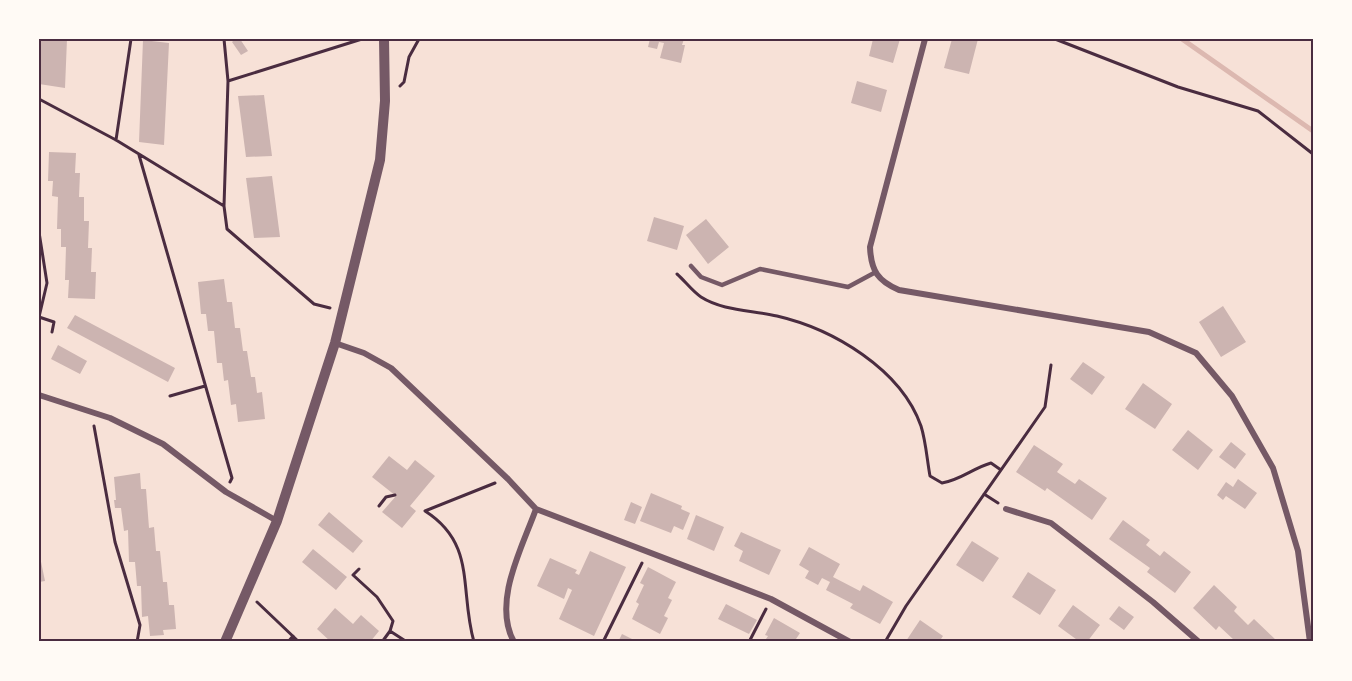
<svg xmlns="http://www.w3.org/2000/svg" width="1352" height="681" font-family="'Alegreya Sans',sans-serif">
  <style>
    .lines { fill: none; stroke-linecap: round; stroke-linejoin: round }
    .stream { stroke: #dcb8b0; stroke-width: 5 }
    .building { fill: #ccb4b1 }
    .path { stroke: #4a2c40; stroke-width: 3 }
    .service { stroke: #755966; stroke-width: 4.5 }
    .minor { stroke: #755966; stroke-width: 6 }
    .tertiary { stroke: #755966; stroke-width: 10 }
    .neatline { fill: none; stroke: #4a2c40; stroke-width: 2 }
  </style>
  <rect width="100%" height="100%" fill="#f7e1d7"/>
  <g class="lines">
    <path class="stream" d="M1182 39 1313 131"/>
  </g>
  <path class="building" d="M41 39H67L65 88 39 84Z
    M235 39H240L248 51 241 55 232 42Z
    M650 39H684L682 45H685L681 63 660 58 664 43 659 42 657 49 648 47Z
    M873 39H900L893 63 869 56Z
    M952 39H978L969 74 944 68Z
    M143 40 169 43 164 145 139 142Z
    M857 81 887 90 881 112 851 103Z
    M264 95 272 156 246 157 238 96Z
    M49 152 76 153 75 173H80L79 197H84V221H89L88 248H92L91 272H96L95 299 68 298 69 280H65L66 247H61V229H57L58 197 52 196 53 181H48Z
    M272 176 280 237 254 238 246 178Z
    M654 217 684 226 677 250 647 241Z
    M706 219 729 247 708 264 686 235Z
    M224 279 227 302H232L235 328H240L243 351H247L251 377H255L257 393 262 392 265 419 238 422 236 404 231 405 228 380 224 381 222 363H217L214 331H208L206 314H201L198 282Z
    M1223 306 1246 342 1221 357 1199 322Z
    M75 315 175 368 168 382 67 328Z
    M58 345 87 361 80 374 51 359Z
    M1083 362 1105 377 1092 395 1070 379Z
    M1143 383 1172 404 1155 429 1125 409Z
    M1188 430 1213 450 1198 470 1172 450Z
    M1231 442 1246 454 1235 469 1219 457Z
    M1034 445 1063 464 1057 472 1075 484 1079 479 1107 498 1092 520 1047 488 1045 491 1016 472Z
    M389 456 407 470 415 460 435 476 410 506 416 511 402 528 382 512 396 496 372 477Z
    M140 473 141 489H146L149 528 154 527 156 551H160L163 582H167L169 605H174L176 629 163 630 164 635 150 636 148 616 142 617 141 586H137L135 562H129L128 530 124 531 121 508H115L114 500H116L114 477Z
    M1238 479 1257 493 1245 509 1226 496 1223 500 1217 495 1226 482 1233 487Z
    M651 493 682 506 681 509 690 513 683 530 674 526 671 533 640 521Z
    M631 502 642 507 635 524 624 520Z
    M329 512 363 541 353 553 318 525Z
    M696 515 724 527 714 551 687 539Z
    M1123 520 1150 540 1146 545 1160 556 1164 551 1191 572 1175 593 1147 572 1150 568 1109 539Z
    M741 532 781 550 769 575 739 561 743 551 734 546Z
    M972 541 999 558 983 582 956 565Z
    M809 547 840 564 833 577 860 591 863 585 893 602 880 624 850 608 853 604 826 590 830 582 822 578 818 585 805 578 809 571 799 565Z
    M313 549 347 577 336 590 302 562Z
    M590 551 626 567 594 636 559 619 572 590 568 588 564 599 537 586 550 558 577 570 575 573 579 575Z
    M39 552 45 581 39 582Z
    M648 567 676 582 668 598 672 600 664 616 668 618 660 634 632 619 639 604 636 602 644 585 640 583Z
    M1028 572 1056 590 1040 615 1012 597Z
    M1214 585 1237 607 1234 611 1248 625 1254 619 1278 642H1232L1234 640 1219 626 1216 630 1193 608Z
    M726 604 757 620 749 634 718 619Z
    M1073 605 1100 625 1087 642H1080L1058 626Z
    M1119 606 1134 617 1124 630 1109 619Z
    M335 608 353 624 361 615 379 631 370 642H331L317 629Z
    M774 618 800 633 794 642H764L768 636 765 635Z
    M920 620 943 636 939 642 906 641Z
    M622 634 638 642H618Z"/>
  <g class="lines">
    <path class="path" d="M224 39 228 81 224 206 227 229 314 304 330 308
      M1055 39 1178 87 1258 111 1313 154
      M228 81 362 39
      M400 86 404 82 409 57 419 39
      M39 99 116 140 224 206
      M116 140 131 39
      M139 155 232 478 230 482
      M39 232 47 283 39 317 54 322 52 332
      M677 274C685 281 692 291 701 297 723 311 752 310 777 316 833 329 901 369 921 426 926 442 927 460 930 476L942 483C961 480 973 468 991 463L1001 470
      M170 396 205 386
      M94 426 115 542 140 625 137 642
      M984 494 998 503
      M379 506 386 497 395 495
      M425 511C477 544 459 590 474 642
      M425 511 495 483
      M359 569 353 575 377 597 393 621 390 631 382 642
      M257 602 299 642
      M390 631 407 642
      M288 642 293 636
      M603 642 642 563
      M749 642 766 609
      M885 642 906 606 1045 407 1051 365"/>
    <path class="service" d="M691 266 701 277 722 285 760 269 848 287 874 273"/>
    <path class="minor" d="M925 39 870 247C871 271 878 281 899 290L1149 332 1196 353 1232 396 1273 468 1298 551 1310 642
      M335 343 364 353 391 368 508 479 536 509 771 599 850 642
      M39 395 110 418 163 444 226 492 277 521
      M1006 509 1051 523 1153 602 1199 642
      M514 642C492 602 522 548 536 509"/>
    <path class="tertiary" d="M225 642 277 521 335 343 380 160 385 101 384 39"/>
  </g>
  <rect width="1352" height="681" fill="none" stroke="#fffaf5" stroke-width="81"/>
  <rect x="40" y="40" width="1272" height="600" class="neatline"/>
</svg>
